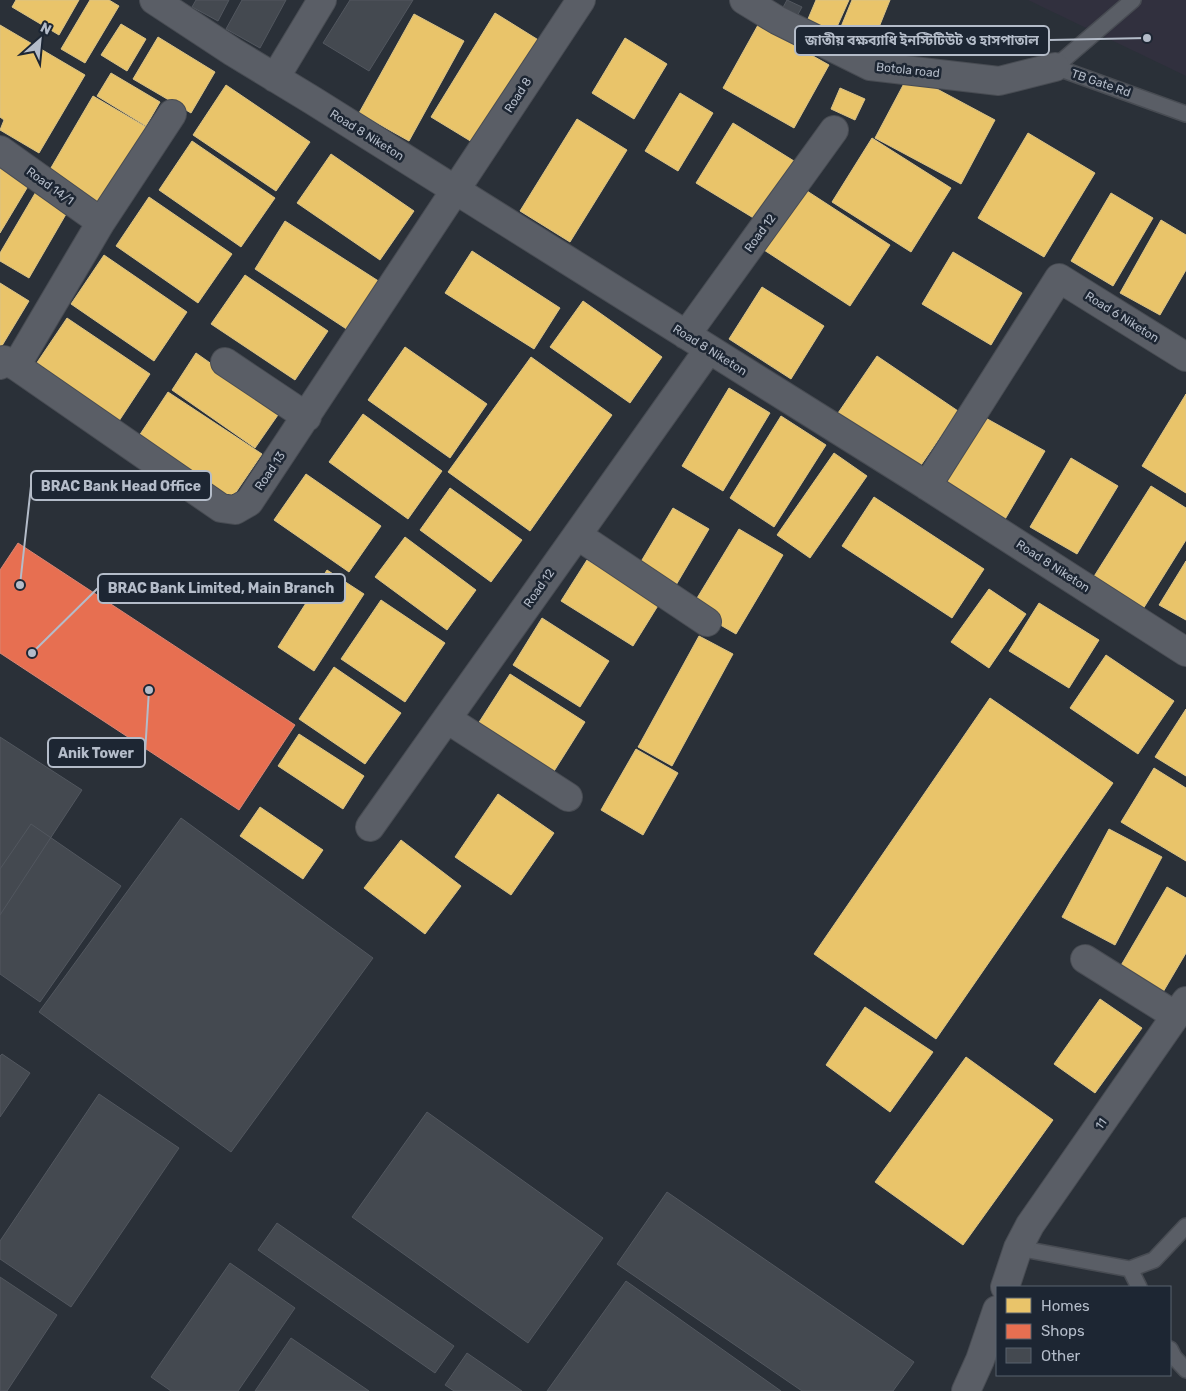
<svg xmlns="http://www.w3.org/2000/svg" width="1186" height="1391" font-family="Rubik,'Noto Sans Bengali',sans-serif">
  <style>
    .medical { fill: #31303e }
    .homes { fill: #e9c46a; stroke: #d9c286 }
    .shops { fill: #e76f51; stroke: #d88675 }
    .building { fill: #444950; stroke: #52575f }
    .lines { fill: none; stroke-linecap: round; stroke-linejoin: round }
    .lane-casing { stroke: #484c53; stroke-width: 18 }
    .street-casing { stroke: #484c53; stroke-width: 30 }
    .lane { stroke: #5a5e66; stroke-width: 15 }
    .street { stroke: #5a5e66; stroke-width: 28 }
    .labels { text-anchor: middle; stroke-width: 5; stroke-linejoin: round; paint-order: stroke }
    .street-label { font-size: 12px; fill: #b4bcc9; stroke: #1d2633 }
    .leader { fill: none; stroke: #b4bcc9; stroke-width: 2 }
    .callout-dot { fill: #b4bcc9; stroke: #1d2633; stroke-width: 2 }
    .callout { fill: #1d2633; stroke: #b4bcc9; stroke-width: 2 }
    .callout-label { font-size: 14px; text-anchor: middle; font-weight: bold; fill: #b4bcc9 }
  </style>
  <rect width="100%" height="100%" fill="#2a3038"/>
  <path class="medical" d="M1028 0H1186V76Z"/>
  <path class="homes" d="M16 0H79L59 35 12 7Z
    M90 0H109L119 6 85 63 61 49Z
    M816 0H849L832 38 805 26Z
    M852 0H890L869 52 836 39Z
    M495 13 540 41 477 145 431 117Z
    M414 14 464 41 409 141 359 113Z
    M121 24 146 39 127 71 101 55Z
    M0 25 85 75 39 153 0 130 4 120 0 117Z
    M758 25 829 65 794 128 723 88Z
    M158 37 215 72 191 113 133 79Z
    M625 38 667 64 634 119 592 93Z
    M111 73 160 102 146 126 97 96Z
    M909 74 995 120 961 184 875 138Z
    M226 85 310 142 276 191 193 135Z
    M840 88 865 99 855 120 831 109Z
    M680 93 713 113 678 171 645 151Z
    M93 96 146 127 98 209 45 178Z
    M577 119 627 150 570 242 520 211Z
    M733 123 802 166 765 225 696 183Z
    M1028 133 1095 173 1044 257 978 218Z
    M872 138 951 188 911 252 832 202Z
    M192 141 275 198 241 247 159 190Z
    M331 154 414 211 380 260 297 203Z
    M0 158 33 178 0 233Z
    M804 189 890 245 850 306 764 250Z
    M37 190 69 209 29 278 0 261V253Z
    M1111 193 1153 218 1113 286 1071 261Z
    M149 197 232 254 198 303 116 246Z
    M1161 220 1186 235V270L1160 315 1120 293Z
    M285 221 380 282 348 330 255 269Z
    M472 251 560 308 534 349 445 293Z
    M953 252 1022 293 991 345 922 304Z
    M104 255 187 312 154 361 71 304Z
    M245 275 328 331 295 380 211 324Z
    M0 283 29 301 0 349Z
    M762 287 824 326 791 379 729 339Z
    M583 301 662 357 630 403 550 347Z
    M67 318 150 374 117 424 34 367Z
    M405 347 487 404 450 458 368 400Z
    M196 353 280 412 255 448 172 390Z
    M877 356 958 411 917 471 836 416Z
    M531 357 612 415 530 531 448 472Z
    M729 388 770 413 723 491 682 466Z
    M168 392 262 454 228 504 135 442Z
    M1186 394V493L1142 466Z
    M363 414 442 471 408 519 329 462Z
    M781 416 826 445 774 527 730 498Z
    M982 416 1045 451 1004 521 942 486Z
    M834 453 867 476 810 558 777 535Z
    M1071 458 1118 486 1077 554 1030 527Z
    M306 474 381 526 349 572 274 520Z
    M1151 486 1186 508V540L1143 609 1093 578Z
    M450 488 522 540 491 582 420 530Z
    M874 497 984 569 952 618 842 546Z
    M673 508 709 529 669 597 633 575Z
    M739 529 783 555 736 634 691 608Z
    M405 537 476 590 447 630 375 577Z
    M587 560 659 604 633 646 561 601Z
    M1186 561V620L1159 605Z
    M327 570 364 594 314 671 278 647Z
    M989 589 1026 614 989 668 951 642Z
    M381 600 445 643 405 702 341 659Z
    M1039 603 1099 640 1069 688 1009 651Z
    M542 618 609 661 580 707 513 665Z
    M699 636 733 654 672 766 638 747Z
    M1106 655 1174 701 1138 754 1070 708Z
    M334 667 401 713 365 764 299 719Z
    M510 674 585 722 551 776 476 727Z
    M990 698 1113 783 936 1039 814 954Z
    M1186 709V776L1155 757Z
    M299 734 364 776 343 809 278 766Z
    M636 749 678 773 643 835 601 810Z
    M1154 768 1186 788V861L1121 822Z
    M498 794 554 833 511 895 455 857Z
    M260 807 323 850 303 879 240 836Z
    M1109 829 1162 857 1115 945 1062 917Z
    M401 840 461 886 425 934 364 888Z
    M1167 887 1186 898V953L1156 1004 1113 979Z
    M1100 999 1142 1028 1095 1093 1054 1064Z
    M865 1007 933 1052 890 1112 826 1065Z
    M966 1057 1053 1120 963 1245 875 1182Z"/>
  <path class="shops" d="M18 543 295 725 239 810 0 653V570Z"/>
  <path class="building" d="M196 0H229L218 21 192 7Z
    M242 0H286L260 48 226 29Z
    M350 0H413L369 71 323 43Z
    M787 0 802 7 796 18 781 11Z
    M0 737 82 790 0 915Z
    M181 818 373 958 231 1152 39 1012Z
    M31 824 121 886 40 1002 0 974V869Z
    M2 1054 30 1073 0 1117V1056Z
    M99 1094 179 1148 71 1307 0 1259V1241Z
    M427 1112 603 1238 528 1343 352 1217Z
    M667 1192 914 1362 893 1391H802L617 1264Z
    M277 1223 454 1346 435 1373 258 1250Z
    M230 1263 295 1308 238 1391H171L151 1377Z
    M0 1277 57 1315 7 1391H0Z
    M626 1281 781 1391H547Z
    M291 1338 369 1391H255Z
    M467 1353 522 1391H454L445 1385Z"/>
  <g class="lines">
    <defs>
      <path id="lane" d="M1133 0 1055 67 1186 114
        M1018 1248 1130 1269 1154 1260 1186 1226
        M1130 1269 1139 1287
        M1170 1349 1174 1357 1186 1370"/>
      <path id="street" d="M154 0 233 52 312 100 918 480 1186 652
        M744 0 777 20 870 66 999 81 1055 67
        M275 78 322 0
        M0 150 101 222
        M686 335 834 130
        M225 362 307 417
        M0 365 4 360 16 366 221 508 235 510 249 502 581 0
        M16 366 101 222 172 114
        M927 486 1059 278 1186 357
        M577 535 707 622
        M447 719 568 797
        M370 827 709 349
        M1085 959 1176 1016
        M1005 1287 1018 1248 1030 1225 1186 1001
        M966 1391 980 1360 997 1310"/>
    </defs>
    <use href="#lane" class="lane-casing"/>
    <use href="#street" class="street-casing"/>
    <use href="#lane" class="lane"/>
    <use href="#street" class="street"/>
  </g>
  <g class="labels">
    <g class="street-label">
      <text transform="translate(908 70) rotate(6)" y="4">Botola road</text>
      <text transform="translate(1101 83) rotate(19)" y="4">TB Gate Rd</text>
      <text transform="translate(518 95) rotate(-57)" y="4">Road 8</text>
      <text transform="translate(367 135) rotate(32)" y="4">Road 8 Niketon</text>
      <text transform="translate(50 186) rotate(36)" y="4">Road 14/1</text>
      <text transform="translate(760 233) rotate(-54)" y="4">Road 12</text>
      <text transform="translate(1122 317) rotate(32)" y="4">Road 6 Niketon</text>
      <text transform="translate(710 350) rotate(32)" y="4">Road 8 Niketon</text>
      <text transform="translate(270 471) rotate(-56)" y="4">Road 13</text>
      <text transform="translate(1053 566) rotate(33)" y="4">Road 8 Niketon</text>
      <text transform="translate(539 588) rotate(-55)" y="4">Road 12</text>
      <text transform="translate(1101 1124) rotate(-54)" y="4">11</text>
    </g>
  </g>
  <path class="leader" d="M1147 38L1049 40M20 585L31 486M32 653L98 588M149 690L145 753"/>
  <g class="callout-dot">
    <circle cx="1147" cy="38" r="5"/>
    <circle cx="20" cy="585" r="5"/>
    <circle cx="32" cy="653" r="5"/>
    <circle cx="149" cy="690" r="5"/>
  </g>
  <g class="callout">
    <rect x="795" y="26" width="254" height="29" rx="5"/>
    <rect x="31" y="471" width="180" height="29" rx="5"/>
    <rect x="98" y="574" width="247" height="29" rx="5"/>
    <rect x="48" y="738" width="97" height="29" rx="5"/>
  </g>
  <g class="callout-label">
    <text x="922" y="45">জাতীয় বক্ষব্যাধি ইনস্টিটিউট ও হাসপাতাল</text>
    <text x="121" y="491">BRAC Bank Head Office</text>
    <text x="221" y="593">BRAC Bank Limited, Main Branch</text>
    <text x="96" y="758">Anik Tower</text>
  </g>
  <rect x="996" y="1286" width="175" height="90" fill="#1d2633" stroke="#59626f"/>
  <rect x="1006" y="1298" width="25" height="15" fill="#e9c46a" stroke="#59626f"/>
  <text x="1041" y="1311" font-size="15" fill="#b4bcc9">Homes</text>
  <rect x="1006" y="1324" width="25" height="15" fill="#e76f51" stroke="#59626f"/>
  <text x="1041" y="1336" font-size="15" fill="#b4bcc9">Shops</text>
  <rect x="1006" y="1348" width="25" height="15" fill="#444950" stroke="#59626f"/>
  <text x="1041" y="1361" font-size="15" fill="#b4bcc9">Other</text>
  <g transform="translate(40 40) rotate(27)" stroke="#1d2633" stroke-width="4" paint-order="stroke">
  <path d="M0-4L9 19L0 12L-9 19Z" fill="#b4bcc9"/>
  <text y="-8" font-size="14" font-weight="bold" text-anchor="middle" fill="#b4bcc9">N</text>
  </g>
</svg>
